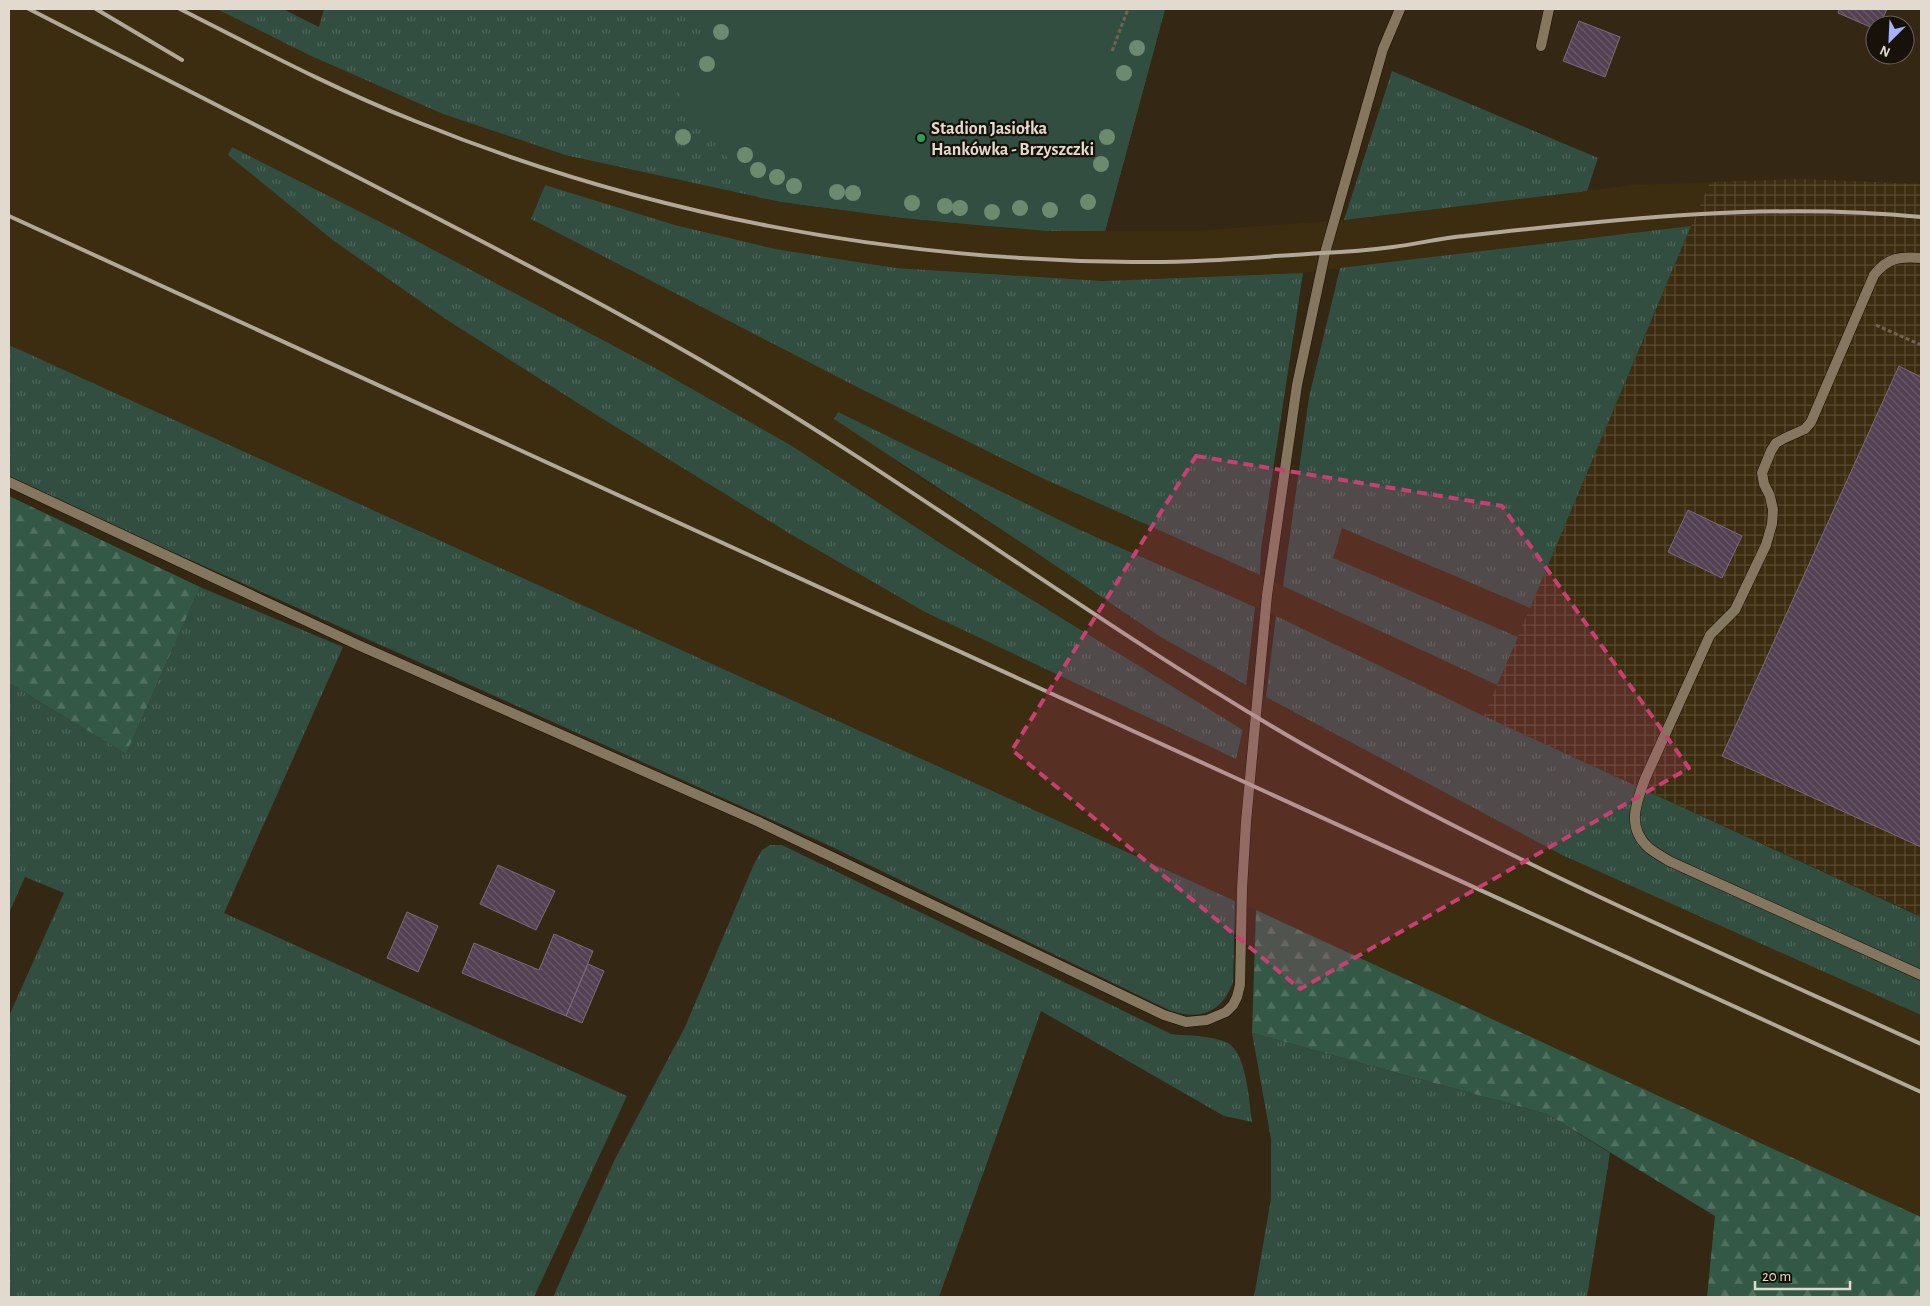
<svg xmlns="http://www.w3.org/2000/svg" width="1930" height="1306" font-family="'Alegreya Sans',sans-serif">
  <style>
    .built { fill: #3c2c10; fill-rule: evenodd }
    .industrial { fill: url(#industrial-grid) }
    .grass { fill: url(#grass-tufts) }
    .forest { fill: url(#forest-firs) }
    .pitch { fill: #324e40 }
    .building { fill: url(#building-back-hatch); stroke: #7c687b }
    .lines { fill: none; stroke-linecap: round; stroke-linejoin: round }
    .service-casing { stroke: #1b1000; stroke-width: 11 }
    .path { stroke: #6f6352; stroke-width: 3; stroke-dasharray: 4 2.5; stroke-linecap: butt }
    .service { stroke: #85765f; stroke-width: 10 }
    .rail { stroke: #b2a89a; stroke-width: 4 }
    .tree { fill: #6b8a6e }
    .marked { fill: #c83f72; fill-opacity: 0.2; stroke: #c83f72; stroke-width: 4; stroke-dasharray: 10 6; stroke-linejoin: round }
    .leisure-dot { fill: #2e9e5b; stroke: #171109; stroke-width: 2 }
    .labels { text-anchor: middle; stroke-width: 4.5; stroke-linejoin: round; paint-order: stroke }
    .poi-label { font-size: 18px; font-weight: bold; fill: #e2dace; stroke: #171109; text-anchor: start }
  </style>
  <defs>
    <pattern id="industrial-grid" width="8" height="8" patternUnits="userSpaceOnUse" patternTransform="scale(1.25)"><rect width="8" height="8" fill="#3c2c10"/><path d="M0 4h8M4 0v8" fill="none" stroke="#584a32"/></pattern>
    <pattern id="grass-tufts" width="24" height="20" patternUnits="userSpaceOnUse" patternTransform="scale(1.25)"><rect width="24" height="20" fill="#324e40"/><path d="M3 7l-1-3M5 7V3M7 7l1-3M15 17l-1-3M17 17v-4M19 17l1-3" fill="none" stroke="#4f675a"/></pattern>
    <pattern id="forest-firs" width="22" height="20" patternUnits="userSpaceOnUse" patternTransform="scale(1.25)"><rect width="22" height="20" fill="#335946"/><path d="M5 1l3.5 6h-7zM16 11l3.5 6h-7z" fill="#507060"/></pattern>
    <pattern id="building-back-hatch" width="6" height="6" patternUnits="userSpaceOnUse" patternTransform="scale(1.25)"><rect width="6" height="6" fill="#534052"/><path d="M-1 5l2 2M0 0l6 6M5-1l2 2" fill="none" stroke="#6b5b6a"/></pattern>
  </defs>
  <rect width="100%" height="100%" fill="#342713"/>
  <path class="built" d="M9 9H217L309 55 443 114 565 155 781 202 902 218 1046 231H1194L1344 220 1632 185 1800 179 1921 184V917L1484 716 1265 611 1078 529 838 413 904 467 1028 547 1159 636 1280 705 1562 855 1921 1015V1217L1282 922 9 345ZM232 147 398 231 657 369 792 446 943 545 1243 730 1236 759 925 612 792 535 598 416 450 322 228 155ZM545 185 675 225 775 249 896 268 1103 281 1303 273 1691 226 1530 608 1342 528 1332 558 1518 637 1497 685 1260 575 1044 479 857 387 531 219Z"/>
  <path class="industrial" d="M1800 179 1921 184V916L1484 716 1710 182Z"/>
  <path class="grass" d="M217 9H283L319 27 324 9H1165L1105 231H1046L902 218 781 202 565 155 443 114 309 55Z
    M1392 71 1598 158 1587 191 1344 220Z
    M232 147 398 231 657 369 792 446 943 545 1243 730 1236 759 925 612 792 535 598 416 450 322 334 241 228 155Z
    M545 185 675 225 775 249 896 268 1103 281 1303 273 1261 549 1260 575 1044 479 857 387 531 219Z
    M1691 226 1530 608 1342 528 1333 558 1518 637 1497 685 1283 586 1309 397 1340 268Z
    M9 345 1235 901 1233 982C1222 1013 1199 1021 1169 1010L828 845 168 550 9 476Z
    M838 412 1078 529 1255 607 1246 685 1159 636 1028 547 834 419Z
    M200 587 343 647 224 913 627 1096 534 1297H9V1016L64 893 25 877 9 913V683L126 754Z
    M1276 616 1484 716 1921 917V1015L1562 855 1266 697Z
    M770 845H782L1171 1034C1189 1036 1212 1035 1228 1043 1247 1054 1249 1102 1252 1122L1224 1116 1041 1011 939 1297H553L615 1159 685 1027 754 864 762 850Z
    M1252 1033 1547 1114 1610 1153 1587 1297H1254L1271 1199V1139Z"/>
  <path class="forest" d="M9 496 200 587 126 754 9 683Z
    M1256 910 1921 1217V1297H1707L1715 1216 1547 1114 1252 1033Z"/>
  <path class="pitch" d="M710 9H1165L1105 231C1024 231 943 223 862 212 827 208 791 204 757 197L678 92Z"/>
  <path class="building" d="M1839 9H1887L1880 25H1875V29L1838 13Z
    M1579 21 1620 37 1605 77 1563 61Z
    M1899 366 1921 377V847L1722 756Z
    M1688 510 1742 536 1722 578 1668 552Z
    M498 865 555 891 536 930 480 904Z
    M407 912 438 926 418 972 387 958Z
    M554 934 593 951 566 1016 462 973 474 943 539 970Z
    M588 964 604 971 582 1023 566 1016Z"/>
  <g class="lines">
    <defs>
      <path id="service" d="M1541 46 1549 9
        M1921 258C1900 256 1887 258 1874 275L1811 422 1805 429 1785 438 1776 443 1771 451 1762 473 1764 484 1770 496 1773 510 1772 524 1766 545 1735 610 1710 635 1645 779C1636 803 1626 828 1649 848 1655 853 1663 857 1669 861L1921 975
        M9 482 358 645 759 822 1164 1015 1186 1022 1207 1020 1226 1012 1233 1005 1237 997 1240 985 1242 889 1246 822 1267 595 1297 385 1325 253 1383 49 1400 9"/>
    </defs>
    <use href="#service" class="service-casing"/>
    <path class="path" d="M1112 51 1128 9
      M1876 325 1921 345"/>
    <use href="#service" class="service"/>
    <path class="rail" d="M29 9C142 67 254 124 367 182 473 237 580 291 683 350 894 470 1087 619 1297 741 1497 856 1711 948 1921 1044
      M96 9 182 60
      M180 9C257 48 334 89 415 121 643 214 887 260 1133 262 1196 263 1259 257 1322 253 1346 252 1370 250 1393 247 1417 244 1441 238 1464 236 1616 219 1769 202 1921 217
      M9 216 1921 1092"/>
  </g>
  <g class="tree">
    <circle cx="721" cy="32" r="8"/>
    <circle cx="1137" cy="48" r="8"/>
    <circle cx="707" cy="64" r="8"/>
    <circle cx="1124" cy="73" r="8"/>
    <circle cx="683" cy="137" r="8"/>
    <circle cx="1107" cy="137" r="8"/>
    <circle cx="745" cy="155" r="8"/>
    <circle cx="1101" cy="164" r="8"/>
    <circle cx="758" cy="170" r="8"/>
    <circle cx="777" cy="177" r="8"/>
    <circle cx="794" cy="186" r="8"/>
    <circle cx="837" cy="192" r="8"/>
    <circle cx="853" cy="193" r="8"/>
    <circle cx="1088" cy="202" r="8"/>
    <circle cx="912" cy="203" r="8"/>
    <circle cx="945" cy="206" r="8"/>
    <circle cx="960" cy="208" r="8"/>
    <circle cx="1020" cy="208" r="8"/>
    <circle cx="1050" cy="210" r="8"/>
    <circle cx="992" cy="212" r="8"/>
  </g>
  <path class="marked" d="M1196 456 1502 506 1689 768 1300 989 1012 750Z"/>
  <circle class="leisure-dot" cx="921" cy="138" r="5"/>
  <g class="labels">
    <g class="poi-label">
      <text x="931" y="134">Stadion Jasiołka<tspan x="931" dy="21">Hankówka - Brzyszczki</tspan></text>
    </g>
  </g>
  <rect width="1930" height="1306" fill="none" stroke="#e2dace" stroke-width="20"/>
  <g transform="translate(1890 40) rotate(204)"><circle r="24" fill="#171109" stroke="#686158"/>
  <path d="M0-4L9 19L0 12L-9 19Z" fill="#a3b2fd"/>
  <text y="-8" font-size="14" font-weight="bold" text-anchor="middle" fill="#e2dace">N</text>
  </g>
  <path d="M1755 1281v8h95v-8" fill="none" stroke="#e2dace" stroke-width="2.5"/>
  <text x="1762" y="1281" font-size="15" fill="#e2dace" stroke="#171109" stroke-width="4" paint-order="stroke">20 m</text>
</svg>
